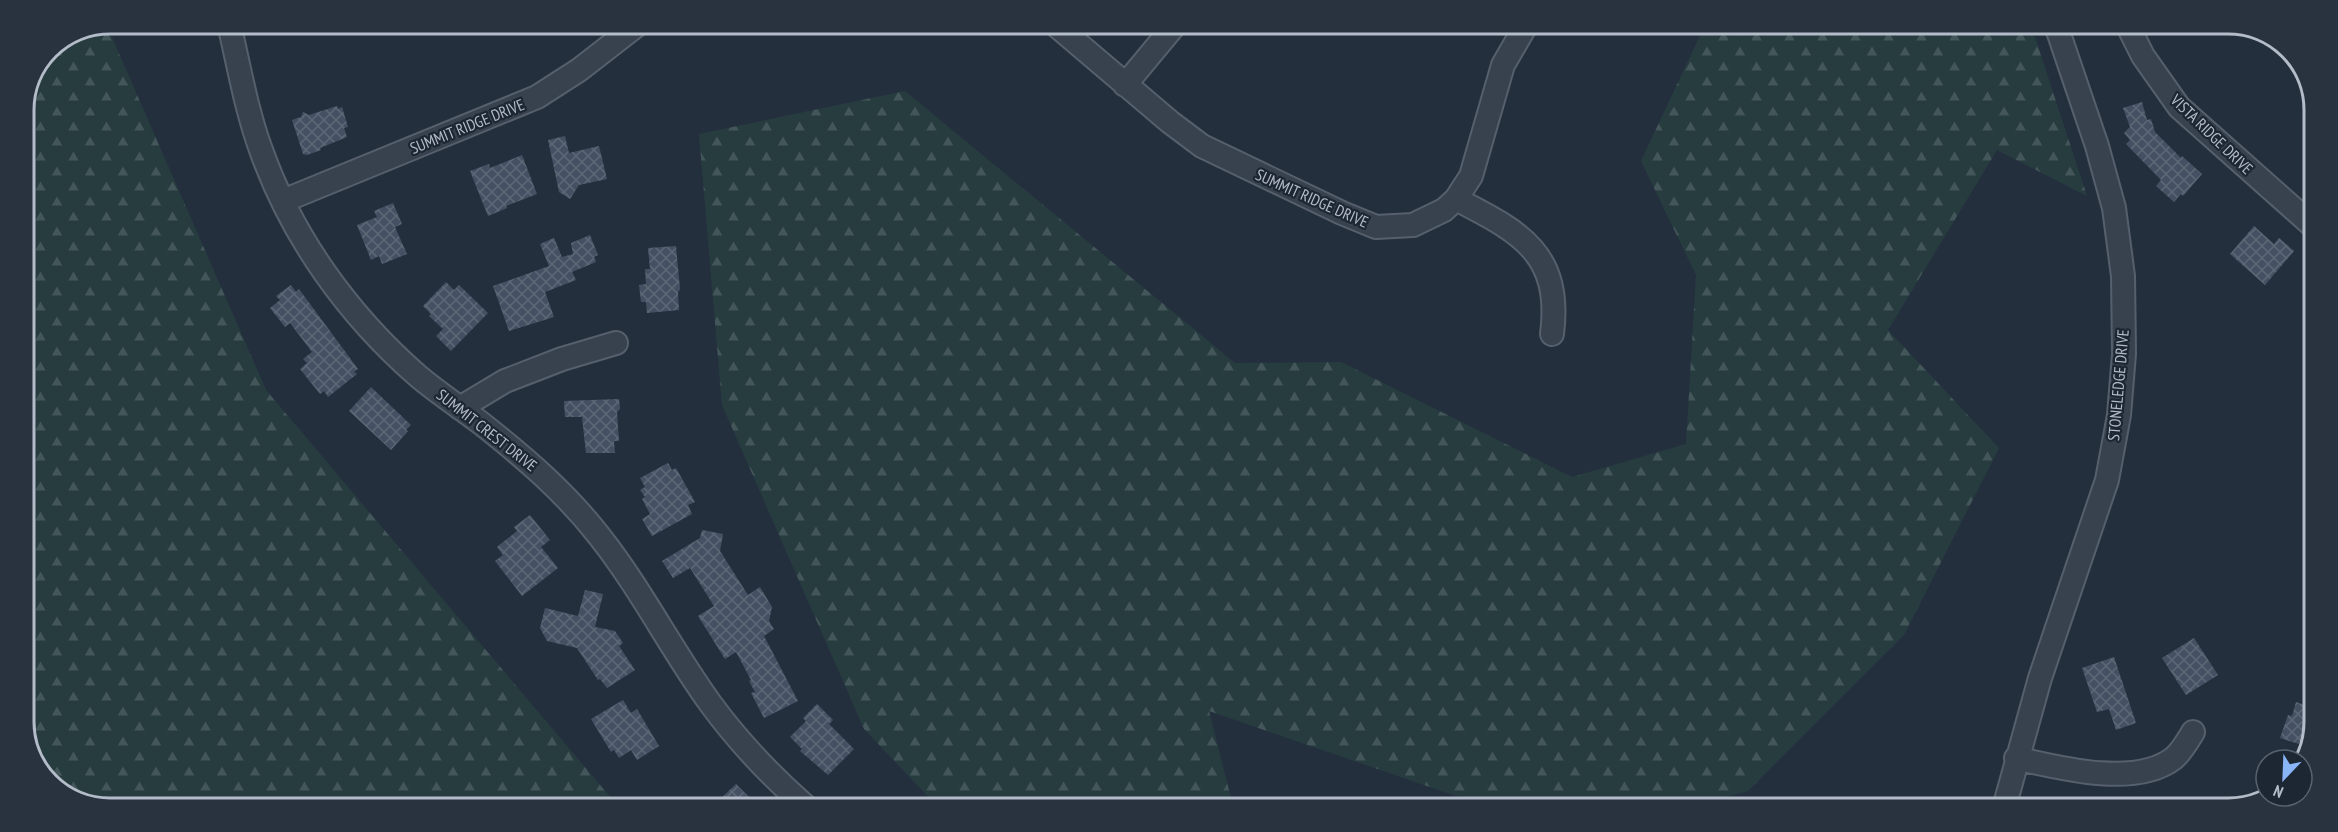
<svg xmlns="http://www.w3.org/2000/svg" width="2338" height="832" font-family="'PT Sans Narrow',sans-serif">
  <style>
    .forest { fill: url(#forest-firs) }
    .building { fill: url(#building-cross-hatch) }
    .lines { fill: none; stroke-linecap: round; stroke-linejoin: round }
    .minor-casing { stroke: #565f6c; stroke-width: 26 }
    .minor { stroke: #38414e; stroke-width: 22 }
    .labels { text-anchor: middle; stroke-width: 4.5; stroke-linejoin: round; paint-order: stroke }
    .street-label { font-size: 16px; fill: #b4bcc9; stroke: #1d2633 }
    .rim { fill: none; stroke: #b4bcc9; stroke-width: 3 }
  </style>
  <defs>
    <pattern id="forest-firs" width="22" height="20" patternUnits="userSpaceOnUse" patternTransform="scale(1.5)"><rect width="22" height="20" fill="#263c3f"/><path d="M5 1l3.5 6h-7zM16 11l3.5 6h-7z" fill="#435659"/></pattern>
    <pattern id="building-cross-hatch" width="8" height="8" patternUnits="userSpaceOnUse" patternTransform="scale(1.5)"><rect width="8" height="8" fill="#455162"/><path d="M0 0l8 8M0 8l8-8" fill="none" stroke="#5d6877"/></pattern>
  </defs>
  <rect width="100%" height="100%" fill="#242f3e"/>
  <path class="forest" d="M107 26 266 390 617 805 83 803 42 774 24 727V105L50 49Z
    M1704 27 2032 28 2087 196 1997 150 1888 330 1999 448 1904 635 1748 791 1692 807 1485 806 1209 711 1233 806 936 805 864 729 722 405 699 134 905 91 1235 363 1341 362 1572 477 1686 444 1696 275 1641 161Z"/>
  <path class="building" d="M2142 102 2147 120 2151 119 2155 132 2181 158 2182 156 2202 174 2183 196 2181 194 2174 202 2156 186 2161 180 2126 144 2130 140 2124 133 2130 127 2123 108Z
    M337 106 338 109 342 107 348 127 344 128 347 137 320 148 321 150 307 155 303 154 292 120 301 117 303 112 309 115Z
    M565 136 569 153 599 146 607 179 579 185 570 199 559 192 548 140Z
    M522 155 537 194 506 206 507 208 488 216 470 171 489 164 490 168Z
    M393 203 402 224 395 227 407 254 382 264 379 256 371 260 357 225 377 217 374 211Z
    M2254 226 2274 244 2279 238 2294 251 2265 285 2230 254Z
    M590 235 598 255 594 257 596 262 572 272 576 280 545 292 554 317 509 331 493 286 549 266 540 244 554 238 562 257 573 254 571 243Z
    M676 246 680 289 678 293 679 310 647 313 646 302H641L639 285 646 284 645 269H650L648 248Z
    M446 282 454 290 459 285 488 313 451 351 436 336 443 329 429 316 431 314 423 306Z
    M291 285 296 292 299 289 358 369 354 372 357 374 328 397 324 391 320 394 300 369 307 363 303 359 312 352 290 323 285 327 270 308 280 300 276 296Z
    M371 387 411 425 406 430 408 431 391 450 349 411Z
    M619 399 620 409 617 412 619 441H614L615 453H586L582 417H565L564 401Z
    M668 463 672 470 676 468 695 502 688 505 692 514 652 536 642 519 650 514 642 499 645 497 640 490 645 487 640 478Z
    M530 515 550 540 541 547 558 568 522 596 495 561 503 555 497 547 517 531 514 527Z
    M702 530 723 534 720 551 748 595 760 587 772 607 769 621 774 629 764 636 798 701 764 718 751 693 755 692 749 681 751 680 736 652 725 659 698 616 714 606 690 568 673 578 662 561 700 538Z
    M585 590 603 594 595 627 615 631 623 643 619 646 635 670 607 688 600 679 598 680 577 648 547 641 540 628 545 608 578 616Z
    M2194 638 2218 675 2186 695 2162 658Z
    M2114 657 2136 723 2116 730 2109 709 2097 712 2082 668Z
    M623 700 631 713 637 709 659 746 637 760 631 750 619 758 614 750 611 752 591 719Z
    M2296 702 2310 707V741L2301 738 2299 744 2280 738 2288 715 2292 716Z
    M817 704 833 720 829 724 854 749 828 775 800 751 802 749 790 737 806 721 803 718Z
    M736 784 757 805H714Z"/>
  <g class="lines">
    <defs>
      <path id="minor" d="M229 24C239 66 246 109 261 150 292 237 348 315 418 376 438 393 461 408 482 424 525 458 566 493 600 537 641 589 671 649 710 703 737 740 769 774 804 805
        M1057 26 1170 122 1202 146 1342 213 1376 227 1413 225 1444 210 1456 199 1471 176 1503 65 1525 27
        M2129 28 2143 56 2179 107 2313 226
        M1125 85 1174 26
        M1456 199C1520 232 1562 253 1552 334
        M283 201 537 97 579 70 637 25
        M460 408 505 381 562 359 616 343
        M2016 758C2059 768 2136 788 2174 758 2182 751 2187 742 2193 732
        M2004 808 2040 678 2107 480 2119 415 2124 354 2123 276 2114 208 2097 146 2057 28"/>
    </defs>
    <use href="#minor" class="minor-casing"/>
    <use href="#minor" class="minor"/>
  </g>
  <g class="labels">
    <g class="street-label">
      <text transform="translate(467 126) rotate(-22)" y="6">SUMMIT RIDGE DRIVE</text>
      <text transform="translate(2212 134) rotate(44)" y="6">VISTA RIDGE DRIVE</text>
      <text transform="translate(1312 198) rotate(24)" y="6">SUMMIT RIDGE DRIVE</text>
      <text transform="translate(2118 385) rotate(-85)" y="6">STONELEDGE DRIVE</text>
      <text transform="translate(487 430) rotate(38)" y="6">SUMMIT CREST DRIVE</text>
    </g>
  </g>
  <path d="M0 0H2338V832H0ZM110 34H2228A76 76 0 0 1 2304 110V722A76 76 0 0 1 2228 798H110A76 76 0 0 1 34 722V110A76 76 0 0 1 110 34Z" fill="#29323f" fill-rule="evenodd"/>
  <path class="rim" d="M110 34H2228A76 76 0 0 1 2304 110V722A76 76 0 0 1 2228 798H110A76 76 0 0 1 34 722V110A76 76 0 0 1 110 34Z"/>
  <g transform="translate(2284 778) rotate(203)"><circle r="28" fill="#1d2633" stroke="#59626f" stroke-width="1.5"/>
  <path d="M0-4.5L10 22L0 15L-10 22Z" fill="#8ab4f8"/>
  <text y="-9" font-size="16" font-weight="bold" text-anchor="middle" fill="#b4bcc9">N</text>
  </g>
</svg>
